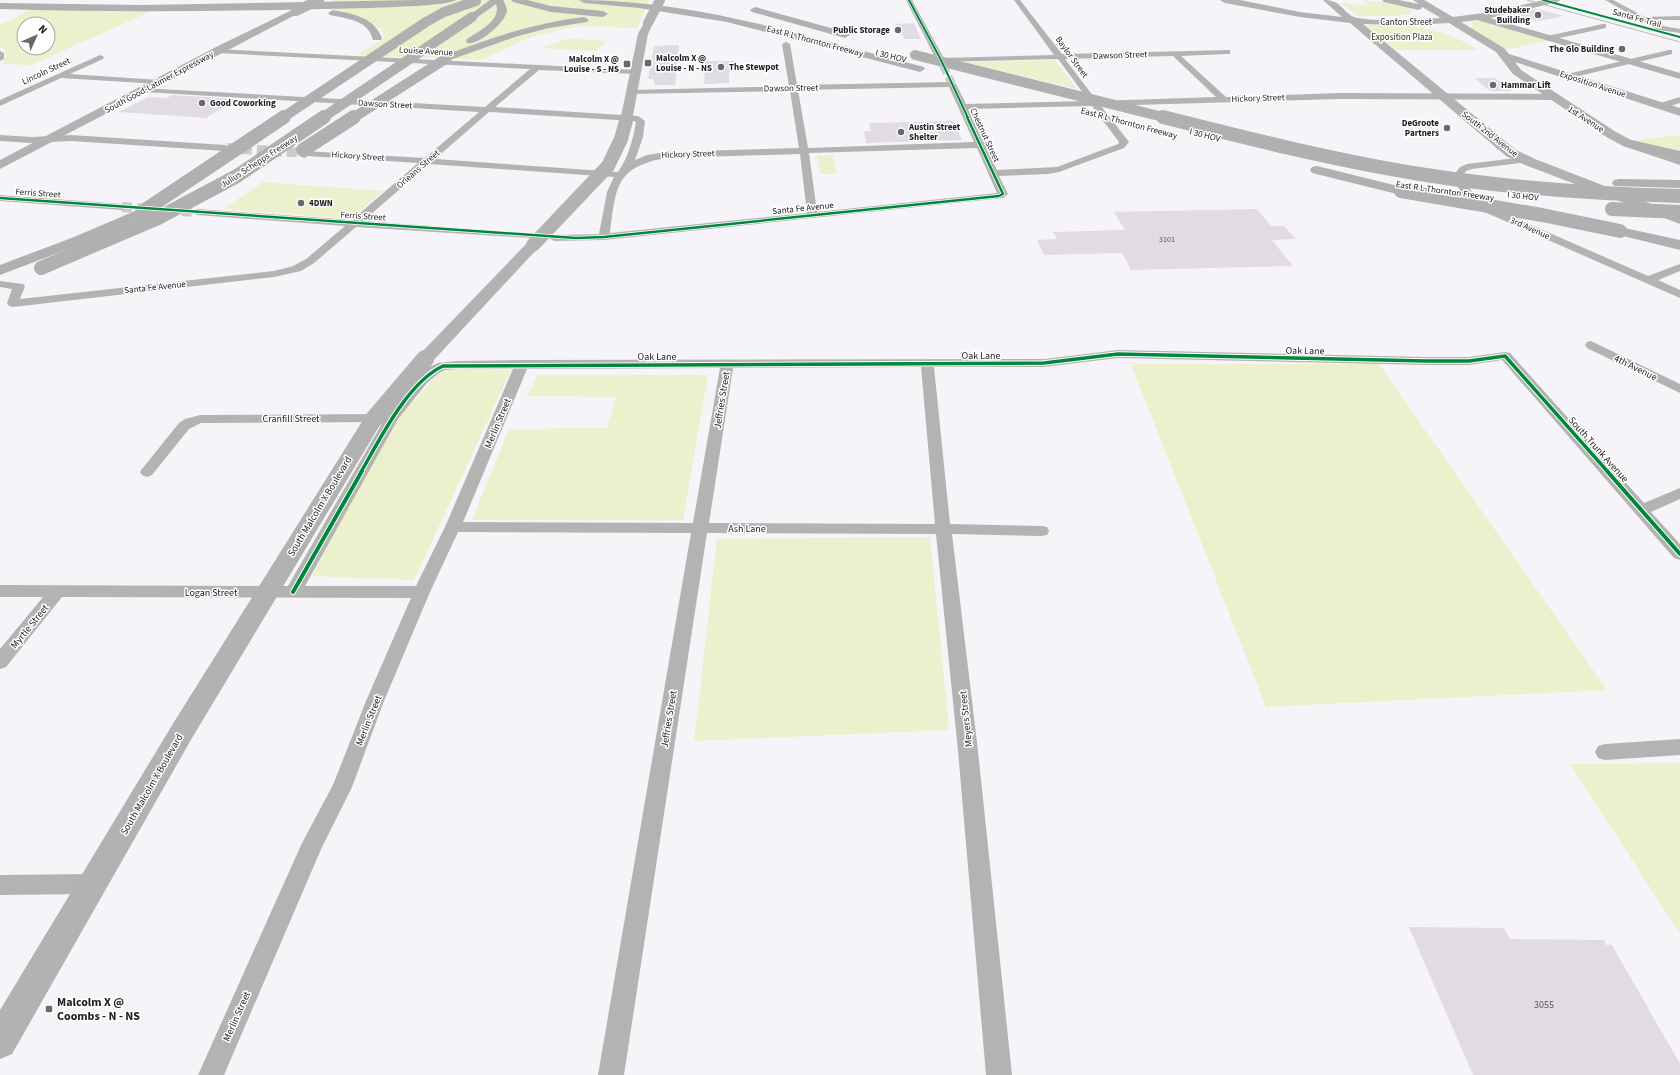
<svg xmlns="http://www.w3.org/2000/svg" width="1680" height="1075" font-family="'Source Sans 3',sans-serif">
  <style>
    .green { fill: #ecf0cd; fill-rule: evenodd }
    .building { fill: #e1dbe4 }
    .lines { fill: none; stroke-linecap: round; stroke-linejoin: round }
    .street-tunnel-far1 { stroke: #cbc9cd; stroke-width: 8; stroke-dasharray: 8 4; stroke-linecap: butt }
    .street-tunnel { stroke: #cbc9cd; stroke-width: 10; stroke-dasharray: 10 5; stroke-linecap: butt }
    .street { fill: #b3b3b2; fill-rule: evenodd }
    .secondary { fill: #b2b2b2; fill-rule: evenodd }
    .highway { fill: #b0b0b1; fill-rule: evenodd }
    .tram { stroke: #bab8ba; stroke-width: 1 }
    .secondary-bridge-far2 { stroke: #b2b2b2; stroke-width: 10 }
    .secondary-bridge-far1 { stroke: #b2b2b2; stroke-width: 14 }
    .secondary-bridge { stroke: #b2b2b2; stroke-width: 18 }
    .highway-bridge-far1 { stroke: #b0b0b1; stroke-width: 10 }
    .highway-bridge { stroke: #b0b0b1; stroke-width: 14 }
    .cycleway-far3-casing { stroke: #fff; stroke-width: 3 }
    .cycleway-far2-casing { stroke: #fff; stroke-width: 4 }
    .cycleway-far1-casing { stroke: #fff; stroke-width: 5.5 }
    .cycleway-casing { stroke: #fff; stroke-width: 6 }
    .cycleway-far3 { stroke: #00873e; stroke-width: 2 }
    .cycleway-far2 { stroke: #00873e; stroke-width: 2.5 }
    .cycleway-far1 { stroke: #00873e; stroke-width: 3.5 }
    .cycleway { stroke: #00873e; stroke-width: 4 }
    .poi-dot { fill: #6a686b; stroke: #fff; stroke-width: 1.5 }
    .labels { text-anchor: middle; stroke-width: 3; stroke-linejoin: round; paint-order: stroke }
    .number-label { font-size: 8px; fill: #525054 }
    .far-poi-label { font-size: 9px; font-weight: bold; fill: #1e1d1f; stroke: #fff; text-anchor: start }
    .far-street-label { font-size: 9px; fill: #1e1d1f; stroke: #fff }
    .far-park-label { font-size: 9px; fill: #2f3308; stroke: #fff }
    .street-label { font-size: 10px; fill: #1e1d1f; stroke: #fff }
    .near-number-label { font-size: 10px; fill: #525054 }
    .near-poi-label { font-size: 12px; font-weight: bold; fill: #1e1d1f; stroke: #fff; text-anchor: start }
  </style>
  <rect width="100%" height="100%" fill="#f6f4f8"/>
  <path class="green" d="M334 0H649L637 28 576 26 528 38 481 60 357 55 384 38 382 29 338 10 318 8Z
    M1362 0 1401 4 1410 9 1411 13 1398 16H1359L1341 3 1369 6Z
    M1539 0H1547L1680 36V39L1547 3H1548Z
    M30 10H154L31 65 2 64 5 58 6 51 0 46V25ZM24 24H48V48H24Z
    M1473 21H1480L1551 41 1508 49 1474 31 1471 26Z
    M1370 24C1403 25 1432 26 1462 41 1468 44 1474 47 1478 50H1396L1366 25Z
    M575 39 607 41 596 51 542 48 565 40Z
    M1055 60 1077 89 965 62Z
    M1680 135V158L1632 141Z
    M833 155 837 174H820L817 156Z
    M263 182 383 191 351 219 223 209Z
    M1131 364H1379L1607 690 1266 707Z
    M458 368 511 370 414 580 312 576 388 429 439 373Z
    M537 375H708L683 520H472L509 429 607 428 616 397 528 396Z
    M930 537 949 730 694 741 717 539Z
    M1680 763V934L1570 764Z"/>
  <path class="building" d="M1537 9 1564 16 1538 21 1513 14Z
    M914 23 921 39H905L896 24Z
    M679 45 675 85H655L653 79H648L654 46Z
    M705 61H737L738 72H729V83L704 84Z
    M1474 78H1495L1512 91H1490Z
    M172 95 237 99 206 118 119 112 148 97 167 98Z
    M953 121 962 140 866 143 864 131H871L869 123Z
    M1257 209 1271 226H1284L1296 239 1272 240 1293 266 1131 270 1122 253 1044 255 1037 240 1057 239 1053 232 1125 230 1114 212Z
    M1409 927 1504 928 1510 939 1604 940 1606 945H1612L1680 1064V1075H1473Z"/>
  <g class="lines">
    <path class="street-tunnel-far1" d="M938 55 952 84"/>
    <path class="street-tunnel" d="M227 148 307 153
      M122 207 197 212"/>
    <path class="street" d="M906 0H912L942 55 941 57H935L934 55Z
      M1014 0H1020L1062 54 1230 50V54H1227L1181 56 1226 97 1339 93 1553 94 1557 97 1553 100 1339 99 1101 106 1129 142 1124 148 1059 172 1048 174 999 176 1008 194 1003 198 604 240 554 241 549 238 554 235 599 234 607 192 614 177 429 164 363 221 528 233 533 236 532 238 356 227 314 263 301 271 274 277 13 307 9 306 7 303 12 289 0 287V281L23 284 25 286 20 299 274 271 293 266 306 259 345 226 197 215 192 212 197 209 352 220 418 163 307 156 304 155 302 153 304 151 425 158 479 112 144 92 140 90 141 88 485 107 530 69 217 53H214V49L638 70V74H635L539 70 495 107 638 116 645 121 643 137 635 160 647 155 666 152 799 148 790 91 631 94 627 92 631 90 789 86 782 44 786 42 790 44 797 85 952 82 956 84 966 104 1089 101 1058 59 938 62V58H941L1054 55ZM1173 56 1216 97 1097 101 1065 59ZM949 87 974 142 808 148 798 90ZM1092 106 1119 142 1118 144 1057 167 997 170 968 109ZM489 112 633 121 636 122C633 140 628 158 618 172L435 159ZM977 148 997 193 817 212 809 153ZM800 154 807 213 610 233C616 188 615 167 666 158Z
      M1605 0H1613L1645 17 1680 16V20H1651L1663 26 1680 29V33L1658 30Z
      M1603 24H1606V28L1550 40 1546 38 1547 36Z
      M1669 50H1672V54L1570 78 1566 76 1567 74Z
      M0 51 4 53V59L0 61Z
      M100 55 104 57 103 59 70 74 159 80 163 82 159 84 61 78 0 106V100Z
      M1680 97V103L1660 109 1656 106 1657 104Z
      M0 135 32 137 71 135 225 145 230 148 225 151 71 141 32 143 0 141Z
      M1524 157 1527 158 1529 160 1527 162 1472 169 1466 171 1463 176 1466 184 1481 203 1648 276 1680 264V271L1658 280 1680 290V298L1473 207 1456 185 1453 176 1460 167 1467 164Z
      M0 195 122 204 127 207 122 210 0 201Z
      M1591 341 1680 384V393L1587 348 1585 345 1587 342Z
      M1118 350 1426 357H1469L1505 352 1510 353 1644 503 1680 488V499L1651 512 1680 544V560L1674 558 1502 360 1469 365H1426L1118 358 1044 367H934L950 524 1041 526 1047 527 1049 531 1047 535 1041 536 952 534 978 751 1012 1075H986L958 751 936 534 707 533 624 1075H598L691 533 458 532 430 592 384 701 352 787 322 847 224 1075H198L302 843 333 785 366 701 411 598 62 597 6 667 0 669V649L43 597H0V585L288 586 383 422 201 423 189 429 152 475 147 477 142 475 140 472 142 469 179 423 185 419 200 415 388 414 417 377 429 367 438 363 457 361 522 360 1044 359ZM921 367 935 524 709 523 733 368ZM720 368 693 523 463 522 527 369ZM457 369H513L445 527 416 586H305L398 419 427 383 439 373 445 370Z
      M1680 739V755L1605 760 1598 758 1595 752 1598 746 1605 744Z
      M92 874 100 877 103 884 100 891 92 894 0 895V875Z"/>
    <path class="secondary" d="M1220 0H1240L1300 12 1342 17 1323 0C1342 0 1340 10 1354 17 1365 22 1426 19 1441 18L1422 7 1421 9 1418 10 1384 2 1382 0H1399L1419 4 1413 0H1424L1453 17 1491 12 1544 0H1560L1558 2 1490 18 1680 73V79L1477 20 1461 22 1504 48 1509 54 1680 108V116L1515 62 1521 70 1616 132 1631 140 1680 157V165L1623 146 1608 138 1513 74 1496 52 1449 23 1410 25 1363 24 1516 150 1535 159 1680 215V224L1525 165 1506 156 1350 23 1300 17 1225 3Z
      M296 8 301 11 299 13 0 169V160L218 46Z
      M648 20 653 23 648 34 632 121 630 124H622L620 121 638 34 645 21Z
      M533 240 538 242 541 245 538 248 431 363 425 364 419 363 416 359 419 355 528 242Z
      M373 414 380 416 383 420 192 738 12 1054 0 1059V1010L174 722 363 420 366 416Z"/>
    <path class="highway" d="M417 0H456C449 6 385 7 372 8 248 11 124 13 0 9V3L142 5Z
      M490 0H503C505 4 507 7 507 11 505 23 478 46 467 43L466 41 467 39C478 32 502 20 496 4L475 19 472 20 467 17Z
      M511 0H527L551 6 603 11 608 14 603 17 551 12 513 2Z
      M579 0C697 0 811 38 924 67L925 69 920 72 727 22 639 8 584 3Z
      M755 7 849 33 850 35 845 38 752 12 750 10Z
      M333 10C353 14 374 17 382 38L381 40H373C372 37 371 34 369 31 361 19 342 18 330 15L328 13Z
      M584 17 589 20 587 22 549 28 518 36 447 61 442 58 443 56C489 38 535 23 584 17Z
      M1627 139 1680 151V159L1623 146 1621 143 1623 140Z
      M1317 166 1406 188 1408 191 1406 194 1401 195 1312 173 1310 170 1312 167Z
      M1619 179 1680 180V188L1614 186 1612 183 1614 180Z
      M142 208 147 209 149 212 147 215 84 243 0 275V265L74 237Z
      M1620 227 1680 240V250L1615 234 1613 231 1615 228Z"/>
    <path class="tram" d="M1527 0 1680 42"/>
    <path class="secondary-bridge-far2" d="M296 11 319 0
      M648 23 660 0"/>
    <path class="secondary-bridge-far1" d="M533 245 608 166 621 139 626 121"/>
    <path class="secondary-bridge" d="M373 420 425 359"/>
    <path class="highway-bridge-far1" d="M915 55 1167 118
      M282 118 426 22 444 12 476 1
      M322 118 472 17
      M353 118 447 58"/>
    <path class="highway-bridge" d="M1163 117C1250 139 1337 161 1426 175 1510 188 1595 194 1680 196
      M303 150 354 117
      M1401 191 1542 215 1620 231
      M1612 209 1680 212
      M142 212 284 117
      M41 268 158 218 237 176 324 117"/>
    <defs>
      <path id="cycleway-far3" d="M909 0 941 60 968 118
        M1543 0 1680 37"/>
      <path id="cycleway-far2" d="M0 198 576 238 604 237 999 196 1003 194 967 117"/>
      <path id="cycleway-far1" d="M361 472C380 439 408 382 443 366L1044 363 1118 354 1426 361H1469L1505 356 1608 472"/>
      <path id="cycleway" d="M1607 471 1680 554
        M293 592 362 471"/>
    </defs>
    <use href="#cycleway-far3" class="cycleway-far3-casing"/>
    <use href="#cycleway-far2" class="cycleway-far2-casing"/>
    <use href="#cycleway-far1" class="cycleway-far1-casing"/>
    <use href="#cycleway" class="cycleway-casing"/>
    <use href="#cycleway-far3" class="cycleway-far3"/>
    <use href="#cycleway-far2" class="cycleway-far2"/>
    <use href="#cycleway-far1" class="cycleway-far1"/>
    <use href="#cycleway" class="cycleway"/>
  </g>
  <g class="poi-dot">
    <circle cx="1538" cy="15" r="4"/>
    <circle cx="898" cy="30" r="4"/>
    <circle cx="1622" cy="49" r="4"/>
    <rect x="644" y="59" width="8" height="8" rx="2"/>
    <rect x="623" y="60" width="8" height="8" rx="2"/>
    <circle cx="721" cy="67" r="4"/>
    <circle cx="1493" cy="85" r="4"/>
    <circle cx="202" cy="103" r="4"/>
    <circle cx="1447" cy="128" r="4"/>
    <circle cx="901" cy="132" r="4"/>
    <circle cx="301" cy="203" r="4"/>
    <rect x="45" y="1005" width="8" height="8" rx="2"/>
  </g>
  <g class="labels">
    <g class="number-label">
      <text x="1167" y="242">3101</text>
    </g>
    <g class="far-poi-label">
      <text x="1530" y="13" text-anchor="end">Studebaker<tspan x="1530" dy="10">Building</tspan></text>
      <text x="890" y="33" text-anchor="end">Public Storage</text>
      <text x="1614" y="52" text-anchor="end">The Glo Building</text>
      <text x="656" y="61">Malcolm X @<tspan x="656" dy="10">Louise - N - NS</tspan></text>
      <text x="619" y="62" text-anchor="end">Malcolm X @<tspan x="619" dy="10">Louise - S - NS</tspan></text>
      <text x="729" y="70">The Stewpot</text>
      <text x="1501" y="88">Hammar Lift</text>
      <text x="210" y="106">Good Coworking</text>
      <text x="1439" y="126" text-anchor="end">DeGroote<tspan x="1439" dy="10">Partners</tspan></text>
      <text x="909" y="130">Austin Street<tspan x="909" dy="10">Shelter</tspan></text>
      <text x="309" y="206">4DWN</text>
    </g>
    <g class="far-street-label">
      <text transform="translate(1637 18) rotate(15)" y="3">Santa Fe Trail</text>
      <text x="1406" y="25">Canton Street</text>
      <text transform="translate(815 41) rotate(15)" y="3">East R L Thornton Freeway</text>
      <text transform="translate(426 51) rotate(3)" y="3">Louise Avenue</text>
      <text transform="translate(1120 55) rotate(-2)" y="3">Dawson Street</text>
      <text transform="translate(891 56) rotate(14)" y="3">I 30 HOV</text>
      <text transform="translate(1072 57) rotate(54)" y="3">Baylor Street</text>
      <text transform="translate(46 71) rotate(-25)" y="3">Lincoln Street</text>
      <text transform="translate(159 82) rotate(-28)" y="3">South Good-Latimer Expressway</text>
      <text transform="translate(1593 84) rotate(18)" y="3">Exposition Avenue</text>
      <text transform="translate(791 88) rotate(-1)" y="3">Dawson Street</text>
      <text transform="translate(1258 98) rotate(-2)" y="3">Hickory Street</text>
      <text transform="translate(385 104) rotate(3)" y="3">Dawson Street</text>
      <text transform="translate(1586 119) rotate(33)" y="3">1st Avenue</text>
      <text transform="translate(1129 123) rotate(15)" y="3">East R L Thornton Freeway</text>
      <text transform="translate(1490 134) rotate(38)" y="3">South 2nd Avenue</text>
      <text transform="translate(985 135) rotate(65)" y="3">Chestnut Street</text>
      <text transform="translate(1205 135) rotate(14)" y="3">I 30 HOV</text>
      <text transform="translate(688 154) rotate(-2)" y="3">Hickory Street</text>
      <text transform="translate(358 156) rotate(4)" y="3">Hickory Street</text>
      <text transform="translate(259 161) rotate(-33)" y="3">Julius Schepps Freeway</text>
      <text transform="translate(418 169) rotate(-41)" y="3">Orleans Street</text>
      <text transform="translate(1445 191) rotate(8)" y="3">East R L Thornton Freeway</text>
      <text transform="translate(38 193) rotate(4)" y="3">Ferris Street</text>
      <text transform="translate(1523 196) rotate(6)" y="3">I 30 HOV</text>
      <text transform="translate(803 208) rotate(-6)" y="3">Santa Fe Avenue</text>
      <text transform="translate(363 216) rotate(4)" y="3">Ferris Street</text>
      <text transform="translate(1530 228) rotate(24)" y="3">3rd Avenue</text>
      <text transform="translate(155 287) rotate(-6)" y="3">Santa Fe Avenue</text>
    </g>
    <g class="far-park-label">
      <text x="1402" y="40">Exposition Plaza</text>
    </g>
    <g class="street-label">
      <text transform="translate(1305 350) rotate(1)" y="4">Oak Lane</text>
      <text x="981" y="359">Oak Lane</text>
      <text x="657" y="360">Oak Lane</text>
      <text transform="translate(1636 367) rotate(26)" y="4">4th Avenue</text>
      <text transform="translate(721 400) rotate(-81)" y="4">Jeffries Street</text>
      <text x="291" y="422">Cranfill Street</text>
      <text transform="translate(497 423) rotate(-67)" y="4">Merlin Street</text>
      <text transform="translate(1599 449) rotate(48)" y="4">South Trunk Avenue</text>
      <text transform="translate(319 506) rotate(-59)" y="4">South Malcolm X Boulevard</text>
      <text x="747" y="532">Ash Lane</text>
      <text x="211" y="596">Logan Street</text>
      <text transform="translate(29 626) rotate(-51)" y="4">Myrtle Street</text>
      <text transform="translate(668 719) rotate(-81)" y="4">Jeffries Street</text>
      <text transform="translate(965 719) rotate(-96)" y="4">Meyers Street</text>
      <text transform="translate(368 720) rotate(-68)" y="4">Merlin Street</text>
      <text transform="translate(151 784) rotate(-60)" y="4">South Malcolm X Boulevard</text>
      <text transform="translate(236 1016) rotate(-66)" y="4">Merlin Street</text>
    </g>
    <g class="near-number-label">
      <text x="1544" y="1008">3055</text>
    </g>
    <g class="near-poi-label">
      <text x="57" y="1006">Malcolm X @<tspan x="57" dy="14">Coombs - N - NS</tspan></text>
    </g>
  </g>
  <g transform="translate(36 36) rotate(45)"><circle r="19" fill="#ffffff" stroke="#a5a5a5"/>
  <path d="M0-3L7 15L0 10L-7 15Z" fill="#6a686b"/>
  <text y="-6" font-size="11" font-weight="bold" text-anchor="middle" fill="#1e1d1f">N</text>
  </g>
</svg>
